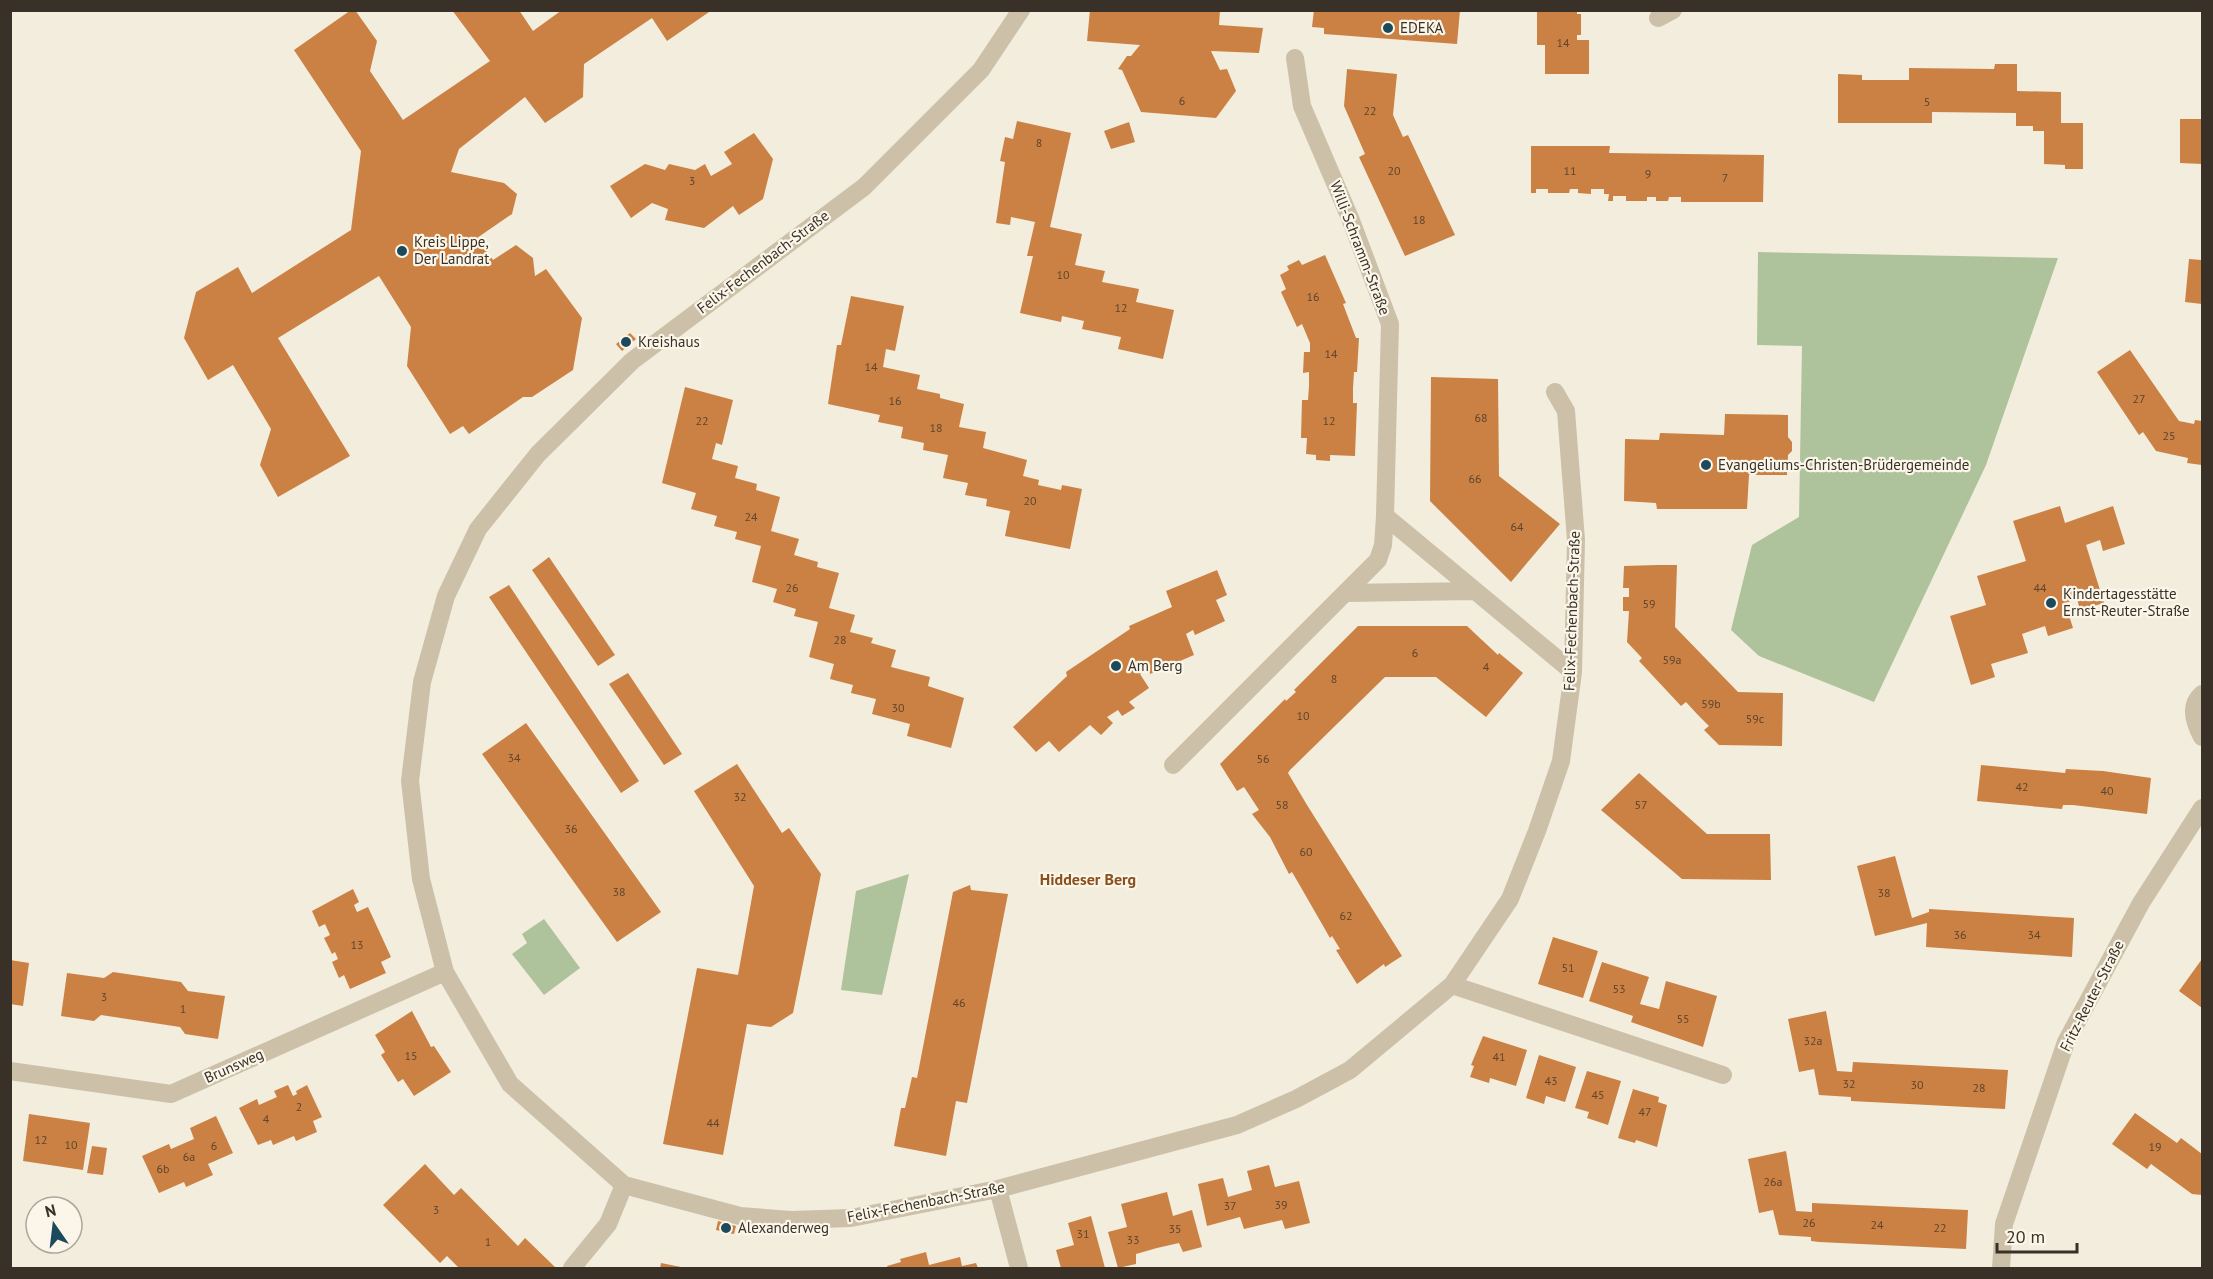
<svg xmlns="http://www.w3.org/2000/svg" width="2213" height="1279" font-family="'PT Sans',sans-serif">
  <style>
    .green { fill: #aec39c }
    .building { fill: #cb8143 }
    .lines { fill: none; stroke-linecap: round; stroke-linejoin: round }
    .street { stroke: #ccc0a8; stroke-width: 18 }
    .poi-dot { fill: #1c4a5c; stroke: #fbf6e9; stroke-width: 2 }
    .labels { text-anchor: middle; stroke-width: 4.5; stroke-linejoin: round; paint-order: stroke }
    .number-label { font-size: 12px; fill: #5e452f }
    .poi-label { font-size: 15px; fill: #393128; stroke: #fbf6e9; text-anchor: start }
    .street-label { font-size: 15px; fill: #393128; stroke: #fbf6e9 }
    .neighbourhood-label { font-size: 16px; font-weight: bold; fill: #8b4f1e; stroke: #fbf6e9 }
  </style>
  <rect width="100%" height="100%" fill="#f3eddd"/>
  <path class="green" d="M1758 252 2058 258 1986 465 1874 702 1759 656 1731 630 1752 545 1799 517 1802 346 1757 345Z
    M909 874 882 995 841 990 856 891Z
    M544 919 580 968 544 995 512 954 527 943 522 934Z"/>
  <path class="building" d="M351 10H355L377 41 370 71 403 120 490 61 452 10H519L533 31 562 10H712L667 41 652 18 584 64 583 97 545 123 525 97 459 149 451 172 504 183 517 194 512 214 477 238 493 260 516 245 533 258 535 276 546 269 582 318 573 370 532 397H523L469 434 463 426 450 434 407 366 411 327 379 276 278 338 350 456 278 497 260 465 271 429 233 365 208 380 184 338 196 292 238 267 252 293 351 230 361 151 294 50Z
    M1090 10H1220L1219 25 1263 28 1259 53 1211 51 1220 70 1227 69 1236 91 1216 118 1141 112 1122 70 1118 69 1127 56H1131L1140 45 1087 41Z
    M1314 10H1460L1457 44 1324 34V28L1312 27Z
    M1537 10H1577V14H1581V35H1577V40H1589V74H1545V45H1537Z
    M1995 64H2017V91L2061 92V123H2083V169H2065V165L2044 164V131H2033V126H2016V113L1932 112V123H1838V74L1862 75V80H1909V68L1994 69Z
    M1347 69 1397 74 1393 115 1403 137 1408 135 1455 235 1405 256 1359 157 1365 154 1344 106Z
    M2180 119H2202V164L2180 163Z
    M1017 121 1071 133 1050 227 1082 234 1075 265 1105 271 1102 282 1139 289 1136 302 1174 310 1163 359 1118 349 1121 337 1082 329 1084 321 1062 316 1061 322 1020 313 1033 256H1027L1035 222 1011 217 1010 225 996 223 1005 162 1000 161 1005 137 1013 139Z
    M1129 122 1135 142 1111 149 1104 131Z
    M754 133 773 159 763 199 739 215 733 206 704 228 665 220 668 209 652 203 631 218 610 186 645 164 665 170 669 164 695 170 705 164 711 176 732 164 724 152Z
    M1531 146H1610L1609 153 1764 155 1763 202H1681V197H1669L1668 201H1656V197H1647V201H1626V196H1613V201H1608L1609 194H1604V189H1591V194L1578 193V189H1570L1569 193H1548V189H1536V193H1531Z
    M1325 255 1346 303 1343 304 1356 338H1359L1357 372H1354L1353 388V403H1357L1355 456 1330 455V461L1316 460V455L1306 454 1307 438H1301L1302 400H1308L1309 386V372L1303 373 1304 352H1310V343L1302 324 1297 327 1281 292 1286 289 1280 275 1289 270 1287 266 1299 260 1302 265Z
    M2189 259 2202 260V304L2185 302Z
    M851 296 904 306 895 351 886 349 883 367 920 375 917 389 940 394V398L964 404 959 427 986 432 983 448 1027 460 1023 476 1039 480 1038 485 1061 490 1062 485 1082 489 1070 549 1005 536 1010 511 986 506 987 499 965 495 968 483 943 478 948 455 923 450 924 443 901 438 903 427 878 422 880 415 828 404 837 345H841Z
    M630 333 636 339 622 351 616 344Z
    M2130 350 2179 421 2194 424 2195 420 2202 421V465L2187 463 2188 458 2156 451 2143 432 2139 435 2097 372Z
    M1431 377 1498 379 1499 476 1560 524 1511 582 1430 501Z
    M685 387 733 400 722 445 716 443 712 459 738 466 735 478 757 484 756 490 780 497 771 531 799 539 794 555 818 562 817 567 839 573 829 608 855 615 850 632 873 638 871 643 896 650 891 667 930 677 928 686 964 698 951 748 907 736 910 724 872 714 876 699 851 693 853 685 830 679 834 664 809 657 818 622 794 616 796 609 773 602 777 589 752 582 761 546 735 539 737 532 714 526 717 516 691 509 696 493 662 483Z
    M1725 414 1788 415V437L1792 442V451L1788 455 1787 475H1749L1747 509H1657L1656 503 1624 501 1625 439 1659 440 1660 433 1724 435Z
    M2060 506 2065 523 2113 506 2125 544 2103 551 2100 540 2086 545 2104 603 2080 610 2077 599 2065 603 2073 628 2048 636 2045 626 2022 634 2028 653 1991 664 1995 677 1971 685 1950 616 1986 605 1977 576 2026 561 2013 521Z
    M549 557 615 655 598 666 532 570Z
    M1657 565H1677L1675 627 1738 692 1783 693 1782 746 1719 745 1704 730 1709 726 1697 714 1686 702 1681 706 1639 661 1642 658 1627 642 1629 611H1623V597H1629V588H1623L1624 566Z
    M1217 570 1227 595 1216 600 1225 621 1195 635 1193 630 1186 634 1194 655 1150 674 1148 668 1140 674 1149 688 1129 702 1135 708 1122 716 1118 710 1107 717 1113 723 1101 735 1090 725 1059 752 1049 741 1036 752 1013 727 1067 676 1066 672 1130 629 1129 626 1172 607 1166 591Z
    M509 585 639 781 621 793 489 597Z
    M1358 626H1467L1498 655 1499 653 1523 673 1486 717 1436 677H1385L1290 770 1288 773 1307 805 1402 956 1385 967 1384 964 1357 984 1336 950 1340 949 1332 936 1330 938 1299 884 1292 872 1289 874 1270 837 1252 814 1259 810 1244 787 1237 791 1220 764 1285 699 1286 701 1296 692 1294 690Z
    M628 673 682 754 664 765 609 684Z
    M526 723 661 912 617 942 482 754Z
    M737 764 782 833 789 828 821 874 793 1013 771 1027 747 1024 723 1155 663 1144 697 968 738 975 754 886 694 791Z
    M1981 765 2065 773 2066 769 2103 771 2151 778 2147 814 2073 805H2063L2062 809 1977 801Z
    M1639 773 1707 834H1770L1771 880 1682 879 1601 810Z
    M1895 856 1912 918 1929 912V909L2074 918 2072 957 1926 947 1927 923 1875 936 1857 866Z
    M970 885 971 890 1008 894 967 1103 956 1101 946 1156 894 1146 901 1108H905L912 1077 917 1078 953 892Z
    M353 889 359 902 354 905 357 912 368 907 391 957 381 962 386 973 350 989 344 975 339 978 332 962 338 959 335 952 332 954 324 938 330 935 325 924 319 927 312 911Z
    M1553 937 1598 951 1583 998 1538 984Z
    M2202 959V1008L2179 991Z
    M10 960 29 963 23 1006 10 1004Z
    M1602 962 1649 977 1640 1004 1659 1009 1666 981 1717 996 1703 1047 1631 1022 1633 1016 1589 1001Z
    M113 972 181 982 188 991 225 996 218 1039 185 1034 180 1027 101 1015 94 1021 61 1016 67 973 104 978Z
    M412 1011 431 1047 434 1046 451 1072 414 1096 403 1079 398 1082 381 1055 385 1052 375 1035Z
    M1826 1011 1837 1071 1852 1072 1853 1062 2008 1070 2005 1109 1851 1101V1097L1819 1095 1814 1069 1799 1072 1788 1019Z
    M1483 1036 1527 1050 1516 1086 1490 1078 1489 1083 1470 1077 1474 1066 1471 1065Z
    M1539 1055 1576 1067 1565 1102 1546 1096 1544 1104 1526 1098Z
    M1587 1071 1621 1081 1608 1125 1587 1118 1589 1112 1575 1108Z
    M288 1085 293 1096 297 1094 296 1091 307 1085 322 1117 313 1121 317 1132 296 1141 294 1136 273 1145 271 1140 258 1145 239 1108 257 1099 259 1105 277 1097 274 1091Z
    M1633 1089 1659 1097 1658 1102 1667 1105 1657 1147 1636 1140 1635 1143 1618 1138Z
    M2135 1113 2177 1143 2181 1138 2202 1154V1195L2192 1194 2151 1164 2147 1169 2112 1144Z
    M29 1114 90 1123 83 1170 23 1161Z
    M216 1116 233 1153 208 1164 213 1175 186 1187 184 1182 159 1193 142 1156 169 1144 171 1149 194 1139 190 1128Z
    M92 1146 107 1148 103 1175 87 1173Z
    M1786 1151 1796 1211 1812 1212V1203L1968 1210 1966 1249 1819 1242 1811 1241V1237L1779 1235 1773 1210 1759 1213 1748 1159Z
    M425 1164 454 1195 461 1188 518 1246 525 1238 556 1268H459L447 1256 440 1263 383 1205Z
    M1269 1165 1275 1187 1299 1181 1310 1223 1285 1229 1282 1220 1244 1229 1240 1217 1207 1226 1198 1184 1223 1178 1228 1197 1252 1190 1247 1171Z
    M1167 1192 1173 1216 1192 1210 1202 1247 1183 1252 1179 1243 1157 1248 1136 1254V1264L1118 1268 1108 1232 1127 1227 1121 1204Z
    M1091 1216 1105 1268H1061L1056 1250 1074 1245 1068 1223Z
    M718 1221 736 1226 734 1234 716 1230Z
    M926 1252 929 1265 960 1257 962 1266 976 1263 978 1268H888L887 1266 901 1262 900 1259Z
    M661 1263 681 1267V1268H660Z"/>
  <g class="lines">
    <path class="street" d="M1021 10 981 70 864 187 632 361 538 454 478 529 446 596 422 682 410 781 421 879 445 972 510 1084 624 1185 740 1216 791 1220 851 1218 998 1189 1237 1125 1296 1099 1350 1070 1452 985 1510 899 1537 831 1561 761 1573 672 1576 540 1566 411 1555 392
      M1658 18 1673 10
      M1295 58 1302 106 1350 218 1390 324 1385 516 1573 672
      M1346 593 1474 591
      M2202 694C2188 706 2195 724 2202 737
      M1173 765 1378 560 1383 545 1385 516
      M1452 985 1723 1075
      M10 1071 171 1094 445 972
      M998 1189 1019 1268
      M572 1268 608 1224 624 1185
      M2001 1268 2004 1224 2066 1042 2141 903 2202 808"/>
  </g>
  <g class="poi-dot">
    <circle cx="1388" cy="28" r="6"/>
    <circle cx="402" cy="251" r="6"/>
    <circle cx="626" cy="342" r="6"/>
    <circle cx="1706" cy="465" r="6"/>
    <circle cx="2051" cy="603" r="6"/>
    <circle cx="1116" cy="666" r="6"/>
    <circle cx="726" cy="1228" r="6"/>
  </g>
  <g class="labels">
    <g class="number-label">
      <text x="1563" y="47">14</text>
      <text x="1182" y="105">6</text>
      <text x="1927" y="106">5</text>
      <text x="1370" y="115">22</text>
      <text x="1039" y="147">8</text>
      <text x="1394" y="175">20</text>
      <text x="1570" y="175">11</text>
      <text x="1648" y="178">9</text>
      <text x="1725" y="182">7</text>
      <text x="692" y="185">3</text>
      <text x="1419" y="224">18</text>
      <text x="1063" y="279">10</text>
      <text x="1313" y="301">16</text>
      <text x="1121" y="312">12</text>
      <text x="1331" y="358">14</text>
      <text x="871" y="371">14</text>
      <text x="2139" y="403">27</text>
      <text x="895" y="405">16</text>
      <text x="1481" y="422">68</text>
      <text x="702" y="425">22</text>
      <text x="1329" y="425">12</text>
      <text x="936" y="432">18</text>
      <text x="2169" y="440">25</text>
      <text x="1475" y="483">66</text>
      <text x="1030" y="505">20</text>
      <text x="751" y="521">24</text>
      <text x="1517" y="531">64</text>
      <text x="792" y="592">26</text>
      <text x="2040" y="592">44</text>
      <text x="1649" y="608">59</text>
      <text x="840" y="644">28</text>
      <text x="1415" y="657">6</text>
      <text x="1672" y="664">59a</text>
      <text x="1486" y="671">4</text>
      <text x="1334" y="683">8</text>
      <text x="1711" y="708">59b</text>
      <text x="898" y="712">30</text>
      <text x="1303" y="720">10</text>
      <text x="1755" y="723">59c</text>
      <text x="514" y="762">34</text>
      <text x="1263" y="763">56</text>
      <text x="2022" y="791">42</text>
      <text x="2107" y="795">40</text>
      <text x="740" y="801">32</text>
      <text x="1282" y="809">58</text>
      <text x="1641" y="809">57</text>
      <text x="571" y="833">36</text>
      <text x="1306" y="856">60</text>
      <text x="619" y="896">38</text>
      <text x="1884" y="897">38</text>
      <text x="1346" y="920">62</text>
      <text x="1960" y="939">36</text>
      <text x="2034" y="939">34</text>
      <text x="357" y="949">13</text>
      <text x="1568" y="972">51</text>
      <text x="1619" y="993">53</text>
      <text x="104" y="1001">3</text>
      <text x="959" y="1007">46</text>
      <text x="183" y="1013">1</text>
      <text x="1683" y="1023">55</text>
      <text x="1813" y="1045">32a</text>
      <text x="411" y="1060">15</text>
      <text x="1499" y="1061">41</text>
      <text x="1551" y="1085">43</text>
      <text x="1849" y="1088">32</text>
      <text x="1917" y="1089">30</text>
      <text x="1979" y="1092">28</text>
      <text x="1598" y="1099">45</text>
      <text x="299" y="1111">2</text>
      <text x="1645" y="1116">47</text>
      <text x="266" y="1123">4</text>
      <text x="713" y="1127">44</text>
      <text x="41" y="1144">12</text>
      <text x="71" y="1149">10</text>
      <text x="214" y="1150">6</text>
      <text x="2155" y="1151">19</text>
      <text x="189" y="1161">6a</text>
      <text x="163" y="1173">6b</text>
      <text x="1773" y="1186">26a</text>
      <text x="1281" y="1209">39</text>
      <text x="1230" y="1210">37</text>
      <text x="436" y="1214">3</text>
      <text x="1809" y="1227">26</text>
      <text x="1877" y="1229">24</text>
      <text x="1940" y="1232">22</text>
      <text x="1175" y="1233">35</text>
      <text x="1083" y="1238">31</text>
      <text x="1133" y="1244">33</text>
      <text x="488" y="1246">1</text>
    </g>
    <g class="poi-label">
      <text x="1400" y="33">EDEKA</text>
      <text x="414" y="247">Kreis Lippe,<tspan x="414" dy="17">Der Landrat</tspan></text>
      <text x="638" y="347">Kreishaus</text>
      <text x="1718" y="470">Evangeliums-Christen-Brüdergemeinde</text>
      <text x="2063" y="599">Kindertagesstätte<tspan x="2063" dy="17">Ernst-Reuter-Straße</tspan></text>
      <text x="1128" y="671">Am Berg</text>
      <text x="738" y="1233">Alexanderweg</text>
    </g>
    <g class="street-label">
      <text transform="translate(1360 248) rotate(69)" y="5">Willi-Schramm-Straße</text>
      <text transform="translate(763 262) rotate(-37)" y="5">Felix-Fechenbach-Straße</text>
      <text transform="translate(1572 611) rotate(-88)" y="5">Felix-Fechenbach-Straße</text>
      <text transform="translate(2092 996) rotate(-63)" y="5">Fritz-Reuter-Straße</text>
      <text transform="translate(234 1066) rotate(-24)" y="5">Brunsweg</text>
      <text transform="translate(926 1202) rotate(-11)" y="5">Felix-Fechenbach-Straße</text>
    </g>
    <g class="neighbourhood-label">
      <text x="1088" y="885">Hiddeser Berg</text>
    </g>
  </g>
  <rect width="2213" height="1279" fill="none" stroke="#393128" stroke-width="24"/>
  <g transform="translate(54 1225) rotate(346)"><circle r="28" fill="#fbf6e9" stroke="#ada79c" stroke-width="1.5"/>
  <path d="M0-4.5L10 22L0 15L-10 22Z" fill="#1c4a5c"/>
  <text y="-9" font-size="16" font-weight="bold" text-anchor="middle" fill="#393128">N</text>
  </g>
  <path d="M1997 1243v9h80v-9" fill="none" stroke="#393128" stroke-width="3"/>
  <text x="2006" y="1243" font-size="18" fill="#393128" stroke="#fbf6e9" stroke-width="4.5" paint-order="stroke">20 m</text>
</svg>
